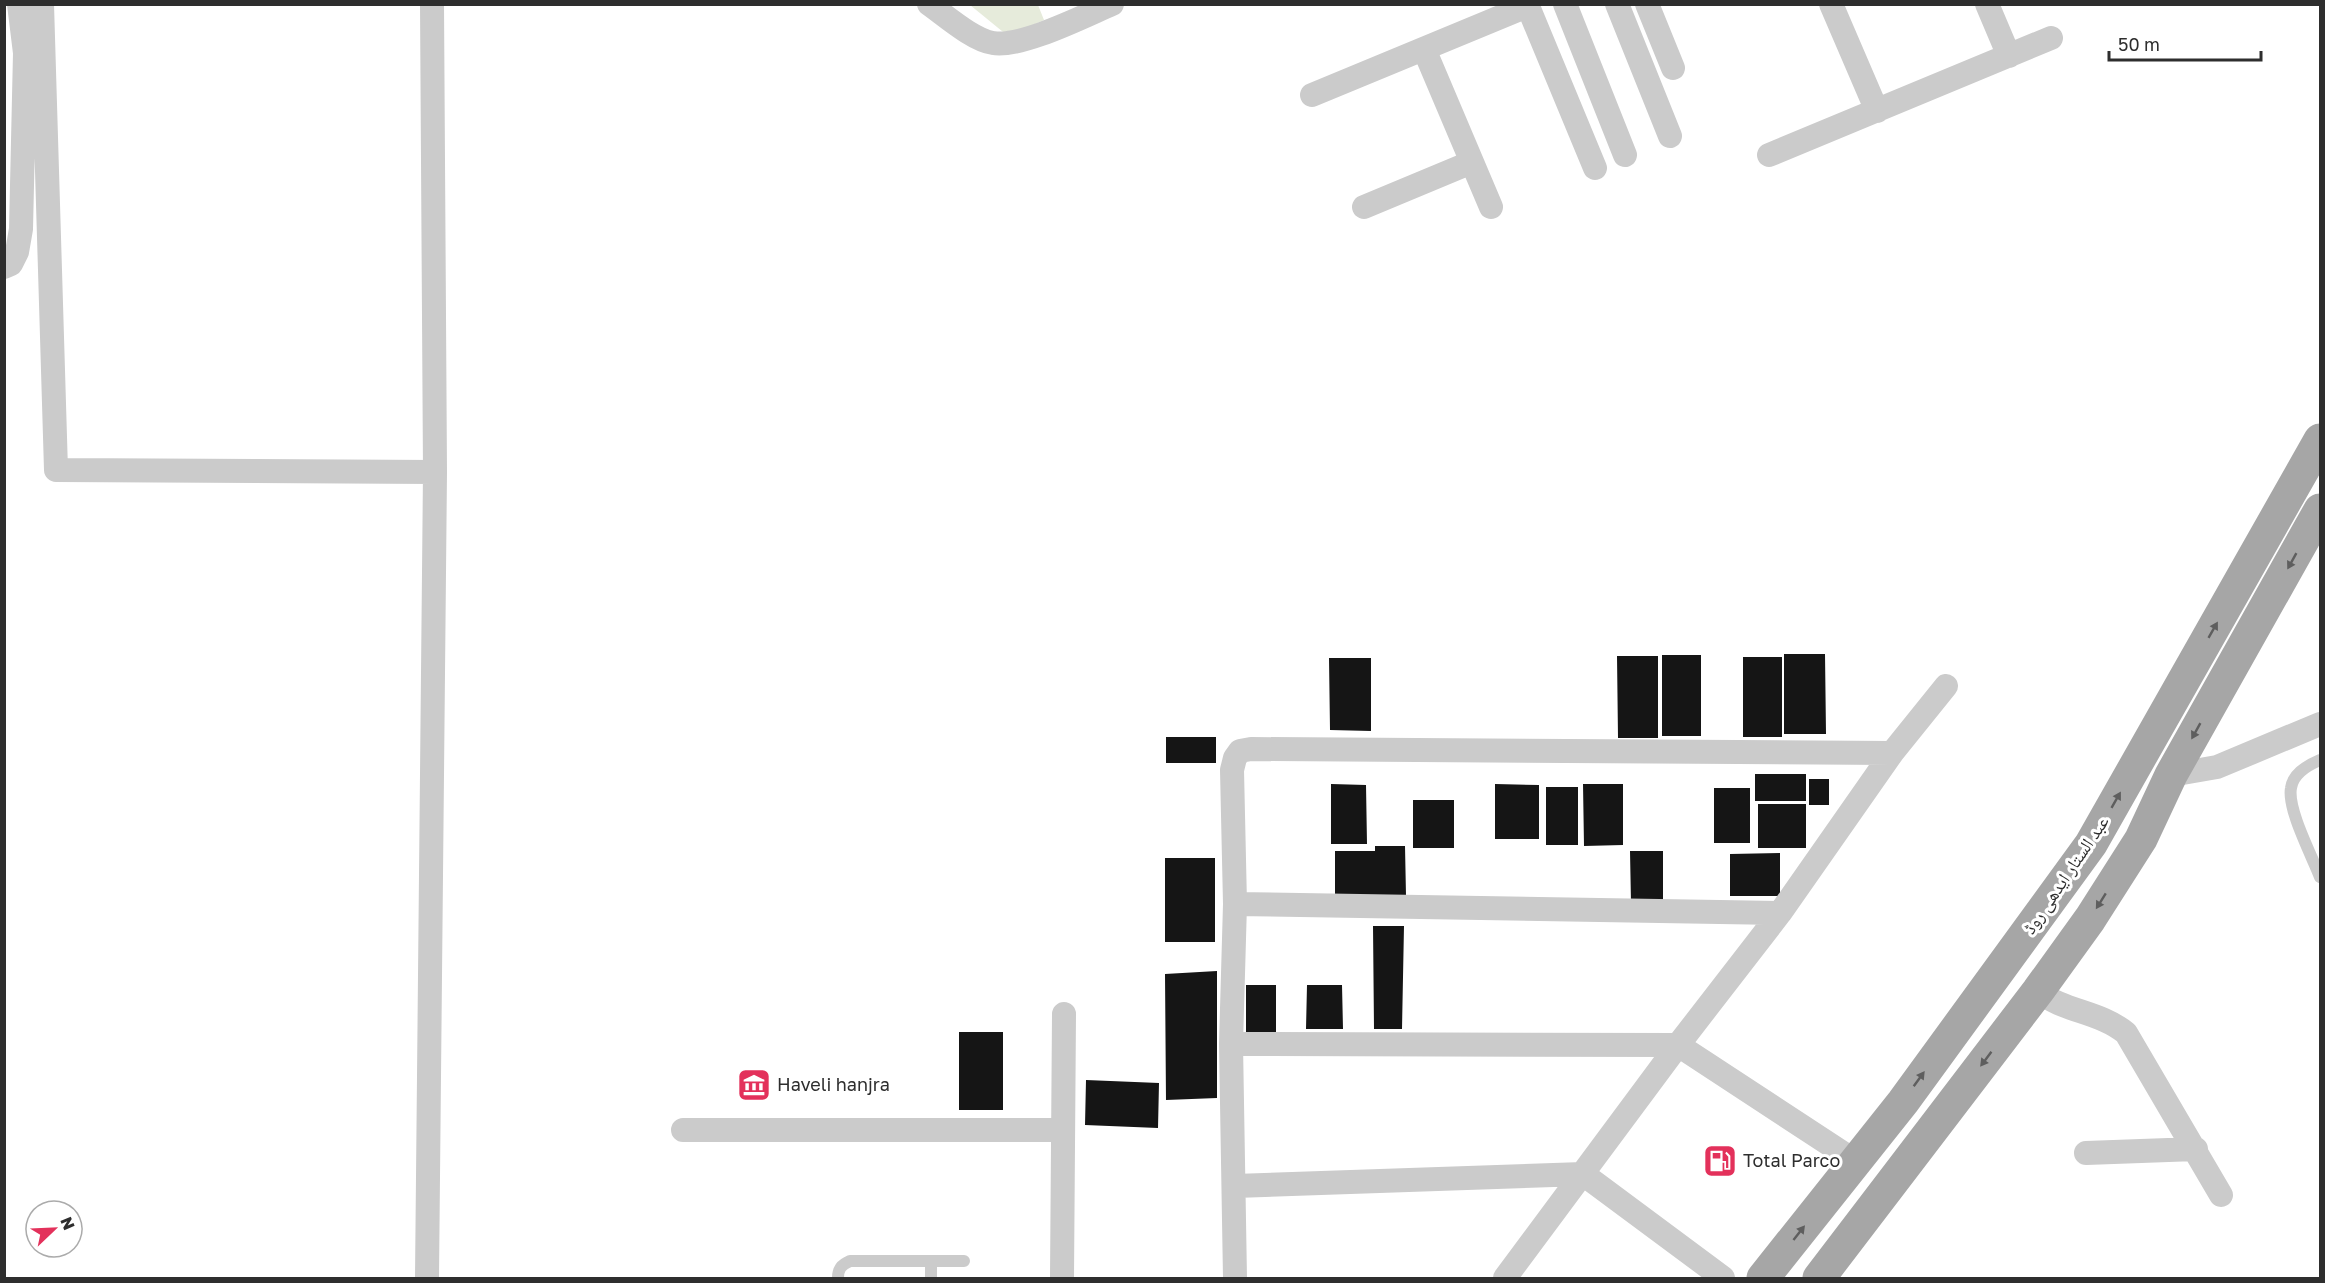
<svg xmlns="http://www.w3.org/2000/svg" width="2325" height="1283" font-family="'Golos Text','Noto Naskh Arabic',sans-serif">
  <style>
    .green { fill: #e6ebdb }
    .building { fill: #151515 }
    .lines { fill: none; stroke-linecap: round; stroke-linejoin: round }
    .service { stroke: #cbcbcb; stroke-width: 12 }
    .minor { stroke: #cbcbcb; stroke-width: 24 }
    .primary { stroke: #a6a6a6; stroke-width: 33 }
    .oneway { fill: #5e5e5e }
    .labels { text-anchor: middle; stroke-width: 6; stroke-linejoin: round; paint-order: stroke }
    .street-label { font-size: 18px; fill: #2e2e2e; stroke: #fff }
    .poi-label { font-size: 18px; fill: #2e2e2e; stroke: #fff; text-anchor: start }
  </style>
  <rect width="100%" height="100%" fill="#fff"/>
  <path class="green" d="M970 5H1038L1044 20 1008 36Z"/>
  <path class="building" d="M1784 654H1825L1826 734H1784Z
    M1662 655H1701V736H1662Z
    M1617 656H1658V738H1618Z
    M1743 657H1782V737H1743Z
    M1329 658H1371V731L1330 730Z
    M1166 737H1216V763H1166Z
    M1755 774H1806V801H1755Z
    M1809 779H1829V805H1809Z
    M1331 784 1366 785 1367 844H1331Z
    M1495 784 1539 785V839H1495Z
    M1583 784H1623V845L1584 846Z
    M1546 787H1578V845H1546Z
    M1714 788H1750V843H1714Z
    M1413 800H1454V848H1413Z
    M1758 804H1806V848H1758Z
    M1375 846H1405L1406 896H1335V851H1375Z
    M1630 851H1663V903H1631Z
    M1780 853V896H1730V854Z
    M1165 858H1215V942H1165Z
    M1373 926H1404L1402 1029H1374Z
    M1217 971V1098L1166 1100 1165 974Z
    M1246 985H1276V1035H1246Z
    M1307 985H1342L1343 1029H1306Z
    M959 1032H1003V1110H959Z
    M1086 1080 1159 1083 1158 1128 1085 1125Z"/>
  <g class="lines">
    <path class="service" d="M2320 760C2308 765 2293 773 2291 788 2287 809 2312 856 2320 877
      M931 1262V1278
      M838 1278C838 1269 841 1265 850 1261H964"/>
    <path class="minor" d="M42 4 56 470 435 472
      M929 4C946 16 973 40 993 43 1021 48 1084 16 1112 4
      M1527 4 1595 168
      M1565 4 1625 155
      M1617 4 1670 136
      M1647 4 1673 68
      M1831 4 1877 111
      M1987 4 2009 56
      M1424 49 1491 207
      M1312 95 1527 6
      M1769 155 2051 38
      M1364 207 1472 162
      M4 267 11 264 17 252 21 229 25 53 19 4
      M2171 775 2217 767 2320 724
      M1235 904 1780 913
      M2038 991C2064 1012 2099 1011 2126 1033L2221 1195
      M1231 1044 1678 1045 1855 1161
      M683 1130H1063
      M2086 1153 2196 1149
      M1235 1186 1583 1174 1723 1278
      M427 1278 435 472 432 4
      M1062 1278 1064 1014
      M1235 1278 1231 1044 1235 904 1232 770 1235 758 1240 751 1251 749 1892 753
      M1505 1278 1678 1045 1780 913 1892 753 1946 686"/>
    <path class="primary" d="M1763 1278 1903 1102 2091 844 2320 440
      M1819 1278 2038 991 2090 919 2141 839 2171 775 2320 510"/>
  </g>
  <defs><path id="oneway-solid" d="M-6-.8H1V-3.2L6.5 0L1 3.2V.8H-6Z" transform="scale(1.5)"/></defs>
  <g class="oneway">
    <use href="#oneway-solid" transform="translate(2292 561) rotate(119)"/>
    <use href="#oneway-solid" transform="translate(2213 630) rotate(-60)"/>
    <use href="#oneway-solid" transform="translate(2196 731) rotate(119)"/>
    <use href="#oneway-solid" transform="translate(2116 800) rotate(-60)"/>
    <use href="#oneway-solid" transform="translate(2101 901) rotate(122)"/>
    <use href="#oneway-solid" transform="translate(1986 1059) rotate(127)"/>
    <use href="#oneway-solid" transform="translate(1919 1079) rotate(-54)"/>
    <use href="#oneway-solid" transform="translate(1799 1233) rotate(-52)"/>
  </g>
  <defs>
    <symbol id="museum-square" viewBox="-11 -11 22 22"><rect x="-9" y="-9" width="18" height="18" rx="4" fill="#e3315b" stroke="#fff"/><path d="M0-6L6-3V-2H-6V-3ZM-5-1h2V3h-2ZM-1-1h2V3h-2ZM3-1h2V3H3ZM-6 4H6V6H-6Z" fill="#fff"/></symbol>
    <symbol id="fuel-square" viewBox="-11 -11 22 22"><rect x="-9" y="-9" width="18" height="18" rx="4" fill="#e3315b" stroke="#fff"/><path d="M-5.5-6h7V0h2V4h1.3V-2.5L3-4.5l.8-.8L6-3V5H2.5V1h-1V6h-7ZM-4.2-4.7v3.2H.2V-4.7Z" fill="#fff"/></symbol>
  </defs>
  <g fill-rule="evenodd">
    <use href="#museum-square" x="735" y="1066" width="38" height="38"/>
    <use href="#fuel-square" x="1701" y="1142" width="38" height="38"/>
  </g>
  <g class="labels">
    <g class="street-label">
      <text transform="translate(2066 875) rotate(-56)" y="6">عبد الستار ایدھی روڈ</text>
    </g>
    <g class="poi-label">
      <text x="777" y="1091">Haveli hanjra</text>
      <text x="1743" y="1167">Total Parco</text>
    </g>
  </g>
  <rect width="2325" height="1283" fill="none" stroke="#2e2e2e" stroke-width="12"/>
  <g transform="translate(54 1229) rotate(67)"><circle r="28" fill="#ffffff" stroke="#ababab" stroke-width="1.5"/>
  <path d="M0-4.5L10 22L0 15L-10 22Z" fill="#e3315b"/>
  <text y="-9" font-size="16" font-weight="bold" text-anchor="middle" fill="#2e2e2e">N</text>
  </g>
  <path d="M2109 51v9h152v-9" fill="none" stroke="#2e2e2e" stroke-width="3"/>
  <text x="2118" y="51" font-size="18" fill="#2e2e2e" stroke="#ffffff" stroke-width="4.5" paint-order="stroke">50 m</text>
</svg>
